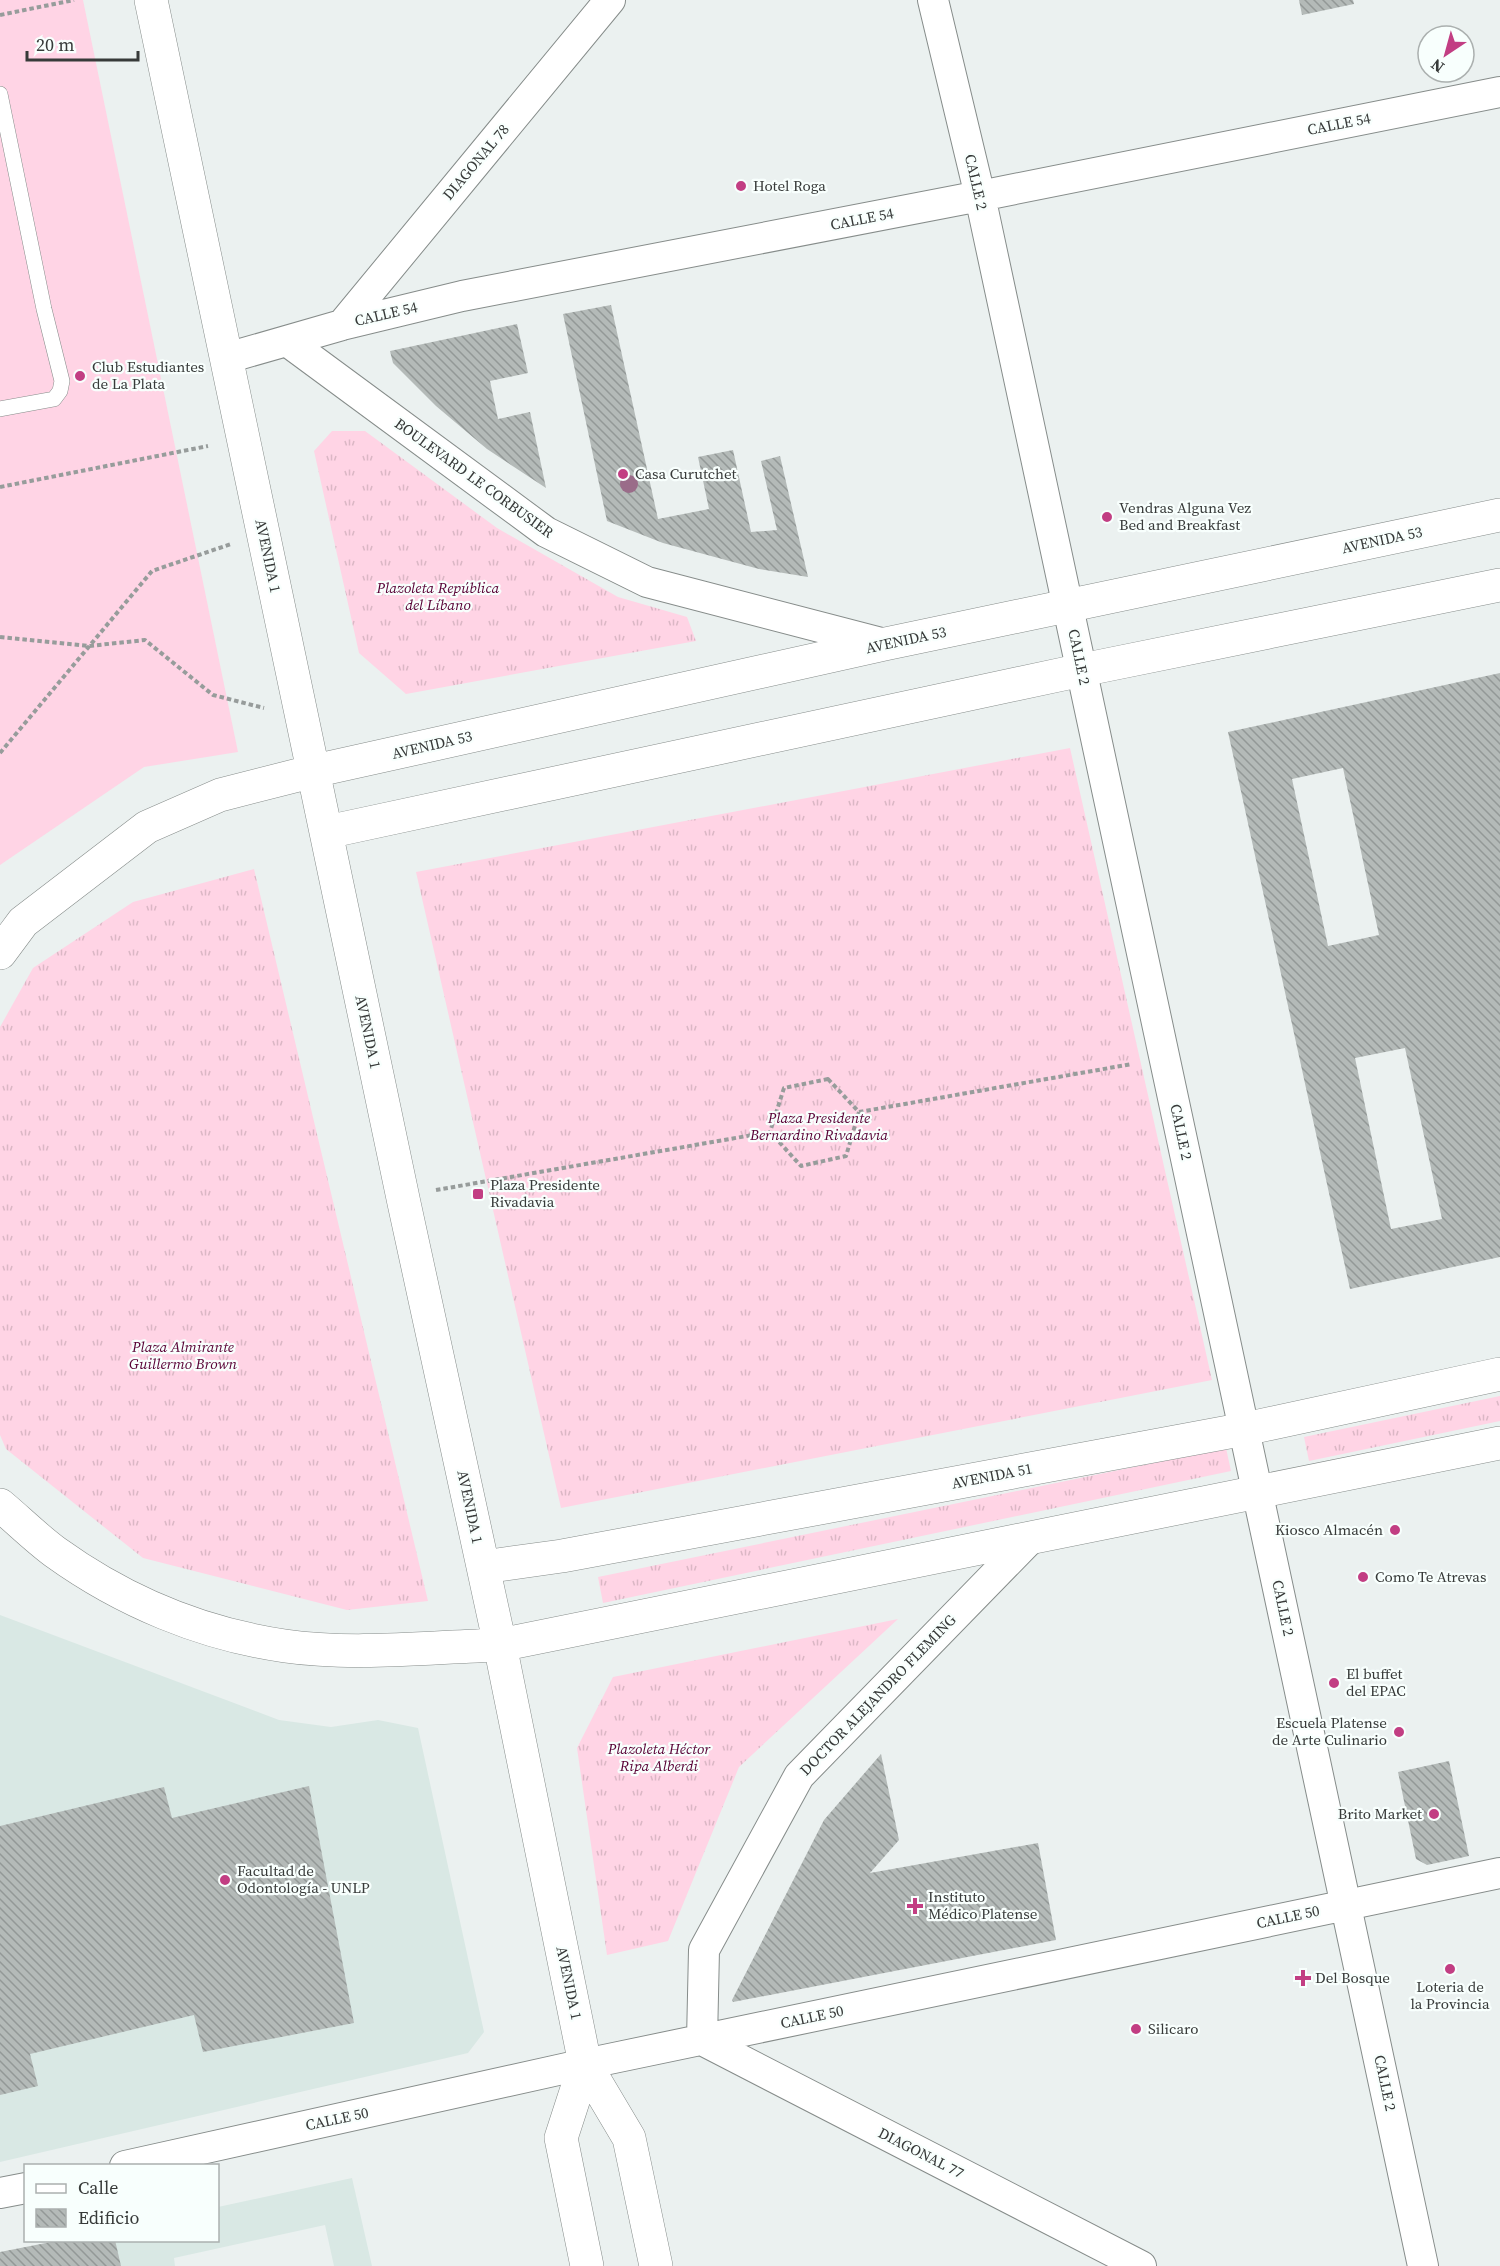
<svg xmlns="http://www.w3.org/2000/svg" width="1500" height="2266" font-family="'Source Serif 4',serif">
  <style>
    .built { fill: #d9e8e4 }
    .grass { fill: url(#grass-tufts) }
    .pitch { fill: #ffd4e5 }
    .building { fill: url(#building-back-hatch); fill-rule: evenodd }
    .lines { fill: none; stroke-linecap: round; stroke-linejoin: round }
    .lane-casing { stroke: #868c8a; stroke-width: 16 }
    .street-casing { stroke: #868c8a; stroke-width: 32 }
    .secondary-casing { stroke: #868c8a; stroke-width: 34 }
    .path { stroke: #979c9b; stroke-width: 4; stroke-dasharray: 4.5 3; stroke-linecap: butt }
    .lane { stroke: #fff; stroke-width: 15 }
    .street { stroke: #fff; stroke-width: 30 }
    .secondary { stroke: #fff; stroke-width: 33 }
    .tree { fill: #9a6c89 }
    .poi-dot { fill: #c23e83; stroke: #f8fffd; stroke-width: 2 }
    .labels { text-anchor: middle; stroke-width: 4.5; stroke-linejoin: round; paint-order: stroke }
    .street-label { font-size: 15px; fill: #373a39; stroke: #f8fffd }
    .poi-label { font-size: 15px; fill: #373a39; stroke: #f8fffd; text-anchor: start }
    .park-label { font-size: 15px; font-style: italic; fill: #580035; stroke: #f8fffd }
  </style>
  <defs>
    <pattern id="grass-tufts" width="24" height="20" patternUnits="userSpaceOnUse" patternTransform="scale(1.5)"><rect width="24" height="20" fill="#ffd4e5"/><path d="M3 7l-1-3M5 7V3M7 7l1-3M15 17l-1-3M17 17v-4M19 17l1-3" fill="none" stroke="#dbb7c5"/></pattern>
    <pattern id="building-back-hatch" width="6" height="6" patternUnits="userSpaceOnUse" patternTransform="scale(1.5)"><rect width="6" height="6" fill="#b4bab8"/><path d="M-1 5l2 2M0 0l6 6M5-1l2 2" fill="none" stroke="#939897"/></pattern>
  </defs>
  <rect width="100%" height="100%" fill="#ebf1f0"/>
  <path class="built" d="M0 1615 279 1720 331 1727 378 1720 418 1728 484 2032 468 2053 0 2162Z
    M352 2178 372 2266H334L325 2225 174 2258 175 2266H83L77 2241 218 2240V2207Z"/>
  <path class="grass" d="M332 431H365L497 528 618 597 687 617 696 641 406 694 359 653 314 451Z
    M1070 748 1212 1380 561 1508 416 872Z
    M254 869 428 1601 347 1610 143 1558 6 1449 0 1435V1027L33 968 133 902Z
    M1500 1396V1421L1309 1461 1304 1437Z
    M1226 1448 1231 1471 603 1603 598 1577Z
    M898 1619 739 1767 668 1941 607 1955 577 1748 613 1677Z"/>
  <path class="pitch" d="M0 0H83L238 752 144 767 0 865Z"/>
  <path class="building" d="M1299 0H1353L1354 4 1302 15Z
    M611 305 658 519 709 509 698 457 733 450 751 532 777 530 761 461 780 456 808 577 759 569 663 543 607 521 563 314Z
    M517 324 528 373 490 381 498 419 530 412 546 488 487 449 436 406 393 363 390 351Z
    M1500 673V1257L1350 1289 1228 732ZM1343 768 1379 935 1328 946 1292 779ZM1405 1048 1442 1219 1391 1229 1355 1058Z
    M881 1754 899 1840 870 1873 1038 1843 1056 1940 733 2002 732 2000 824 1820Z
    M1449 1761 1469 1856 1427 1865 1416 1859 1398 1772Z
    M309 1786 354 2023 203 2052 194 2015 30 2054 38 2086 0 2095V1826L164 1787 172 1818Z
    M61 2240H115L121 2266H0V2252Z"/>
  <g class="lines">
    <defs>
      <path id="lane" d="M0 94 44 309 62 381 60 391 54 399 0 409"/>
      <path id="street" d="M933 0 980 196 1423 2266
        M342 325 610 0
        M287 341 546 532 647 582 885 644
        M227 358 342 325 462 296 980 196 1500 92
        M1032 1537 799 1776 704 1950 702 2040 1141 2266
        M125 2166 585 2064 1500 1873
        M0 2193 26 2188"/>
      <path id="secondary" d="M151 0 404 1203 500 1645 585 2064 629 2138 656 2266
        M327 832 1082 670 1500 585
        M0 953 23 922 147 827 220 795 314 771 885 644 1500 515
        M0 1505C18 1520 36 1538 55 1552 123 1601 202 1634 285 1646 354 1656 430 1647 500 1645L1500 1443
        M483 1567 562 1556 1245 1429 1500 1374
        M585 2064 561 2138 587 2266"/>
    </defs>
    <use href="#lane" class="lane-casing"/>
    <use href="#street" class="street-casing"/>
    <use href="#secondary" class="secondary-casing"/>
    <path class="path" d="M0 15 74 0
      M0 487 208 446
      M0 637 89 646 145 640 213 695 264 708
      M0 753 152 571 231 544
      M828 1079 859 1112 846 1156 801 1166 770 1132 784 1088Z
      M859 1112 1132 1064
      M436 1190 770 1132"/>
    <use href="#lane" class="lane"/>
    <use href="#street" class="street"/>
    <use href="#secondary" class="secondary"/>
  </g>
  <circle class="tree" cx="629" cy="484" r="9"/>
  <g class="poi-dot">
    <circle cx="741" cy="186" r="6"/>
    <circle cx="80" cy="376" r="6"/>
    <circle cx="623" cy="474" r="6"/>
    <circle cx="1107" cy="517" r="6"/>
    <rect x="472" y="1188" width="12" height="12" rx="3"/>
    <circle cx="1395" cy="1530" r="6"/>
    <circle cx="1363" cy="1577" r="6"/>
    <circle cx="1334" cy="1683" r="6"/>
    <circle cx="1399" cy="1732" r="6"/>
    <circle cx="1434" cy="1814" r="6"/>
    <circle cx="225" cy="1880" r="6"/>
    <path d="M912 1897h6v6h6v6h-6v6h-6v-6h-6v-6h6z"/>
    <circle cx="1450" cy="1969" r="6"/>
    <path d="M1300 1969h6v6h6v6h-6v6h-6v-6h-6v-6h6z"/>
    <circle cx="1136" cy="2029" r="6"/>
  </g>
  <g class="labels">
    <g class="street-label">
      <text transform="translate(1339 124) rotate(-11)" y="5">CALLE 54</text>
      <text transform="translate(476 162) rotate(-50)" y="5">DIAGONAL 78</text>
      <text transform="translate(976 182) rotate(77)" y="5">CALLE 2</text>
      <text transform="translate(862 219) rotate(-11)" y="5">CALLE 54</text>
      <text transform="translate(386 314) rotate(-13)" y="5">CALLE 54</text>
      <text transform="translate(474 478) rotate(36)" y="5">BOULEVARD LE CORBUSIER</text>
      <text transform="translate(1382 540) rotate(-12)" y="5">AVENIDA 53</text>
      <text transform="translate(268 556) rotate(78)" y="5">AVENIDA 1</text>
      <text transform="translate(906 640) rotate(-12)" y="5">AVENIDA 53</text>
      <text transform="translate(1079 657) rotate(78)" y="5">CALLE 2</text>
      <text transform="translate(432 745) rotate(-13)" y="5">AVENIDA 53</text>
      <text transform="translate(368 1032) rotate(78)" y="5">AVENIDA 1</text>
      <text transform="translate(1181 1132) rotate(78)" y="5">CALLE 2</text>
      <text transform="translate(992 1476) rotate(-11)" y="5">AVENIDA 51</text>
      <text transform="translate(470 1507) rotate(78)" y="5">AVENIDA 1</text>
      <text transform="translate(1283 1608) rotate(78)" y="5">CALLE 2</text>
      <text transform="translate(878 1695) rotate(-46)" y="5">DOCTOR ALEJANDRO FLEMING</text>
      <text transform="translate(1288 1917) rotate(-12)" y="5">CALLE 50</text>
      <text transform="translate(569 1983) rotate(78)" y="5">AVENIDA 1</text>
      <text transform="translate(812 2017) rotate(-12)" y="5">CALLE 50</text>
      <text transform="translate(1385 2083) rotate(78)" y="5">CALLE 2</text>
      <text transform="translate(337 2119) rotate(-12)" y="5">CALLE 50</text>
      <text transform="translate(921 2153) rotate(27)" y="5">DIAGONAL 77</text>
    </g>
    <g class="poi-label">
      <text x="753" y="191">Hotel Roga</text>
      <text x="92" y="372">Club Estudiantes<tspan x="92" dy="17">de La Plata</tspan></text>
      <text x="635" y="479">Casa Curutchet</text>
      <text x="1119" y="513">Vendras Alguna Vez<tspan x="1119" dy="17">Bed and Breakfast</tspan></text>
      <text x="490" y="1190">Plaza Presidente<tspan x="490" dy="17">Rivadavia</tspan></text>
      <text x="1383" y="1535" text-anchor="end">Kiosco Almacén</text>
      <text x="1375" y="1582">Como Te Atrevas</text>
      <text x="1346" y="1679">El buffet<tspan x="1346" dy="17">del EPAC</tspan></text>
      <text x="1387" y="1728" text-anchor="end">Escuela Platense<tspan x="1387" dy="17">de Arte Culinario</tspan></text>
      <text x="1422" y="1819" text-anchor="end">Brito Market</text>
      <text x="237" y="1876">Facultad de<tspan x="237" dy="17">Odontología - UNLP</tspan></text>
      <text x="928" y="1902">Instituto<tspan x="928" dy="17">Médico Platense</tspan></text>
      <text x="1315" y="1983">Del Bosque</text>
      <text x="1450" y="1992" text-anchor="middle">Loteria de<tspan x="1450" dy="17">la Provincia</tspan></text>
      <text x="1148" y="2034">Silicaro</text>
    </g>
    <g class="park-label">
      <text x="438" y="593">Plazoleta República<tspan x="438" dy="17">del Líbano</tspan></text>
      <text x="819" y="1123">Plaza Presidente<tspan x="819" dy="17">Bernardino Rivadavia</tspan></text>
      <text x="183" y="1352">Plaza Almirante<tspan x="183" dy="17">Guillermo Brown</tspan></text>
      <text x="659" y="1754">Plazoleta Héctor<tspan x="659" dy="17">Ripa Alberdi</tspan></text>
    </g>
  </g>
  <rect x="24" y="2164" width="195" height="78" fill="#f8fffd" stroke="#abb0af" stroke-width="1.5"/>
  <rect x="36" y="2184" width="30" height="9" fill="#ffffff" stroke="#abb0af" stroke-width="1.5"/>
  <text x="78" y="2194" font-size="18" fill="#373a39">Calle</text>
  <rect x="36" y="2209" width="30" height="18" fill="url(#building-back-hatch)" stroke="#abb0af" stroke-width="1.5"/>
  <text x="78" y="2224" font-size="18" fill="#373a39">Edificio</text>
  <g transform="translate(1446 54) rotate(216)"><circle r="28" fill="#f8fffd" stroke="#abb0af" stroke-width="1.5"/>
  <path d="M0-4.5L10 22L0 15L-10 22Z" fill="#c23e83"/>
  <text y="-9" font-size="16" font-weight="bold" text-anchor="middle" fill="#373a39">N</text>
  </g>
  <path d="M27 51v9h111v-9" fill="none" stroke="#373a39" stroke-width="3"/>
  <text x="36" y="51" font-size="18" fill="#373a39" stroke="#f8fffd" stroke-width="4.5" paint-order="stroke">20 m</text>
</svg>
